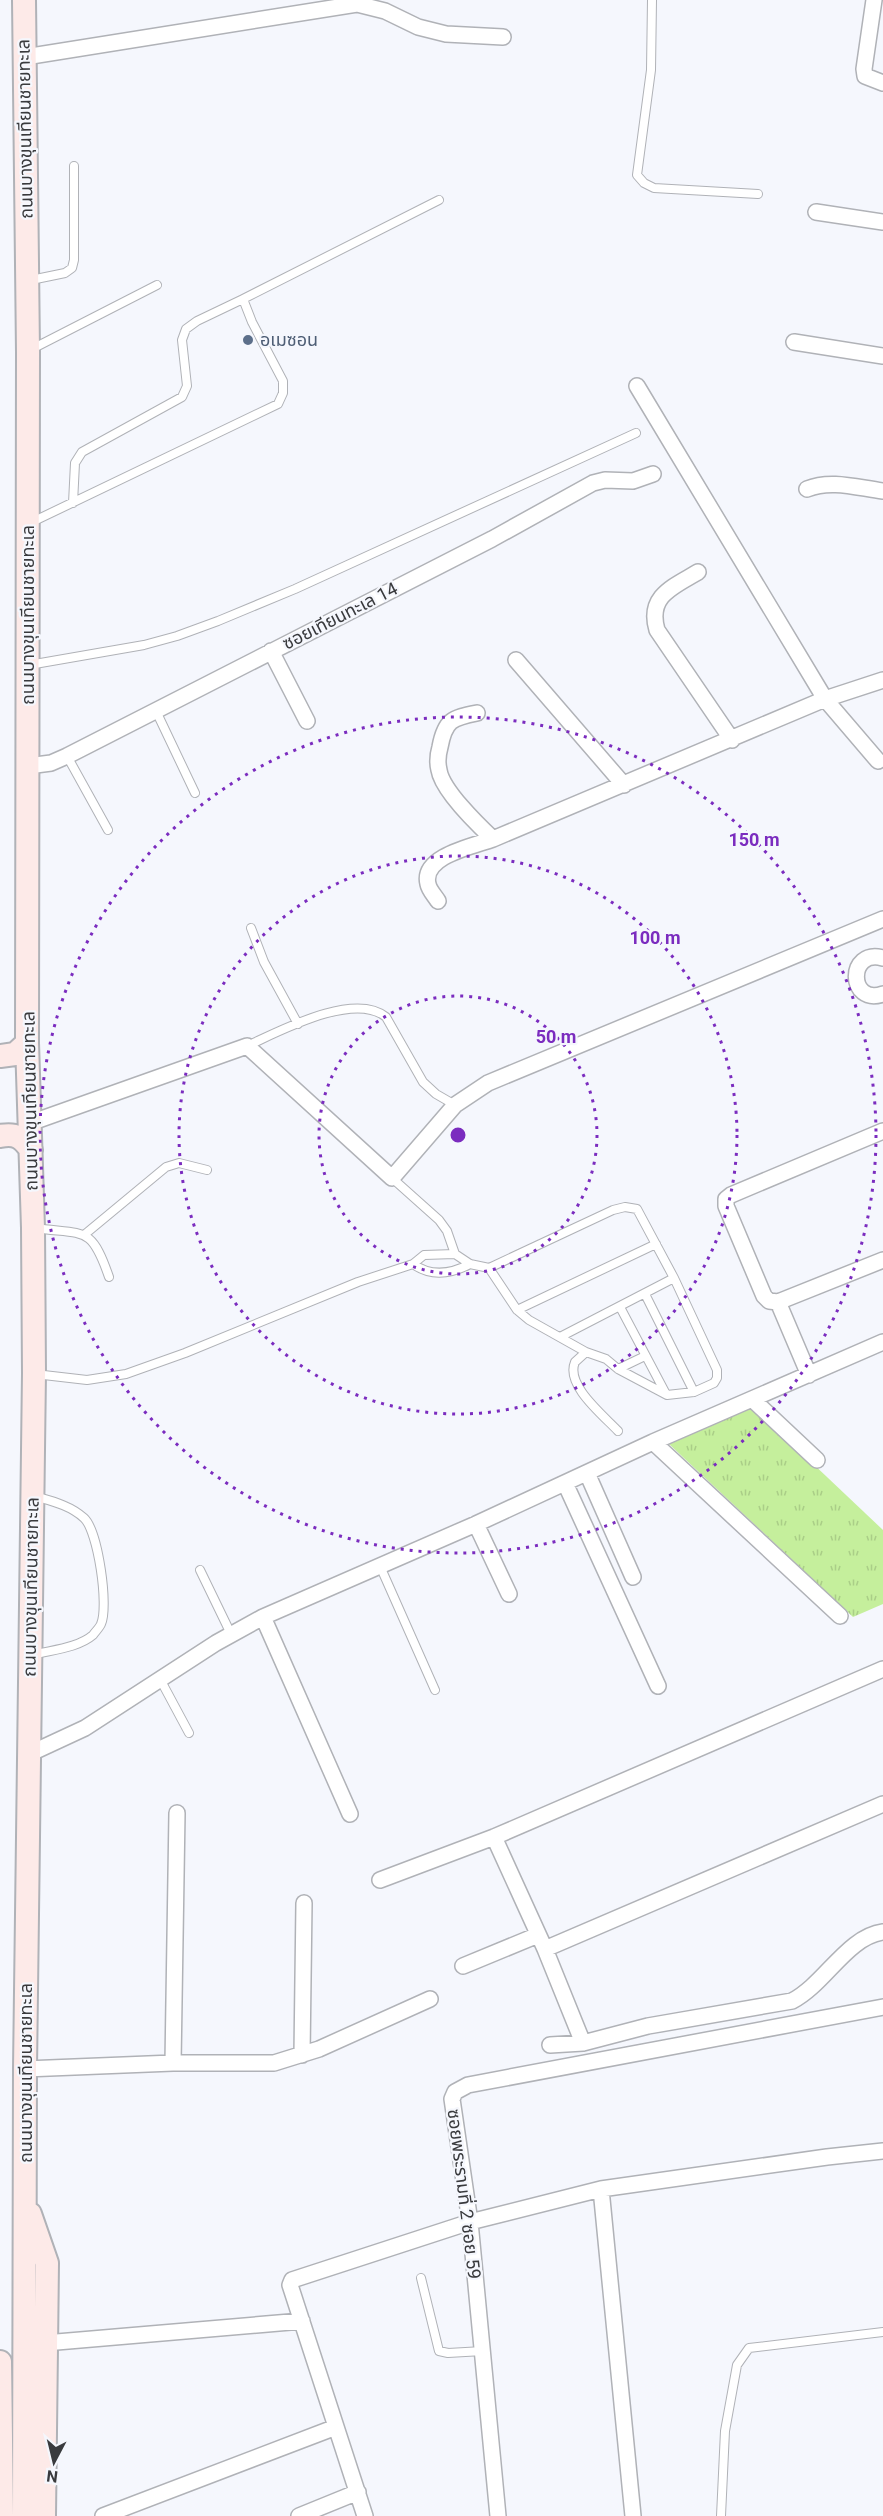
<svg xmlns="http://www.w3.org/2000/svg" width="883" height="2516" font-family="Roboto,'Noto Sans Thai',sans-serif">
  <style>
    .grass { fill: url(#grass-tufts) }
    .lines { fill: none; stroke-linecap: round; stroke-linejoin: round }
    .service-casing { stroke: #b0b2b7; stroke-width: 10 }
    .minor-casing { stroke: #b0b2b7; stroke-width: 18 }
    .secondary-casing { stroke: #b0b2b7; stroke-width: 26 }
    .service { stroke: #fff; stroke-width: 8 }
    .minor { stroke: #fff; stroke-width: 15 }
    .secondary { stroke: #fdeae8; stroke-width: 22 }
    .ring { fill: none; stroke: #7b2cbf; stroke-width: 3; stroke-dasharray: 3 6 }
    .service-dot { fill: #5c6f8a; stroke: #f5f7fd; stroke-width: 2 }
    .labels { text-anchor: middle; stroke-width: 4.5; stroke-linejoin: round; paint-order: stroke }
    .street-label { font-size: 18px; fill: #393a3d; stroke: #f5f7fd }
    .service-label { font-size: 18px; fill: #4e5e75; stroke: #f5f7fd; text-anchor: start }
    .centre { fill: #7b2cbf; stroke: #f5f7fd; stroke-width: 3 }
    .ring-label { font-size: 18px; text-anchor: middle; font-weight: bold; fill: #7b2cbf; stroke: #f5f7fd; stroke-width: 4.5; stroke-linejoin: round; paint-order: stroke }
  </style>
  <defs>
    <pattern id="grass-tufts" width="24" height="20" patternUnits="userSpaceOnUse" patternTransform="scale(1.5)"><rect width="24" height="20" fill="#c5ef9c"/><path d="M3 7l-1-3M5 7V3M7 7l1-3M15 17l-1-3M17 17v-4M19 17l1-3" fill="none" stroke="#aace87"/></pattern>
  </defs>
  <rect width="100%" height="100%" fill="#f5f7fd"/>
  <path class="grass" d="M752 1406 883 1530V1604L853 1617 669 1444Z"/>
  <g class="lines">
    <defs>
      <path id="service" d="M652 0 651 70 637 175 644 183 654 188 758 194
        M31 280 65 273 72 268 74 260V166
        M30 350 157 285
        M73 503 75 463 82 452 182 397 187 386 182 340 186 329 197 321 243 299
        M30 523 278 404 283 393V381L252 322 243 299 439 200
        M29 665 144 645 177 636 218 621 295 589 636 433
        M156 711 195 793
        M67 756 108 830
        M251 928 264 962 298 1024
        M247 1046C280 1031 354 991 386 1017L423 1082 436 1094 455 1105
        M392 1178 439 1220 447 1231 455 1254
        M35 1228C85 1235 91 1225 109 1277
        M84 1235 166 1167 179 1163 207 1170
        M413 1264C431 1277 451 1274 470 1264
        M489 1268 613 1210 625 1207 637 1209 674 1278 560 1337
        M645 1294 694 1392
        M620 1307 666 1394
        M517 1310 656 1244
        M586 1352 575 1362C565 1385 603 1415 618 1431
        M618 1369 645 1356
        M35 1374 87 1380 126 1374 185 1353 358 1282 413 1264 424 1255 455 1254 470 1264 489 1268 517 1310 529 1320 586 1352 606 1359 618 1369 667 1395 694 1392 714 1383 717 1378V1370L674 1278
        M380 1566 435 1690
        M200 1570 231 1634
        M33 1655C51 1650 78 1648 93 1635 95 1632 100 1627 101 1624 109 1606 98 1531 84 1518 70 1505 51 1501 34 1496
        M160 1679 189 1733
        M421 2278 439 2351 448 2353 483 2351
        M721 2516 725 2431 737 2365 749 2348 883 2332"/>
      <path id="minor" d="M874 0 864 69 865 76 883 83
        M25 57 357 4 385 11 418 27 446 34 503 37
        M816 212 883 222
        M794 342 883 356
        M637 386 825 699 878 761
        M807 489C831 479 858 488 883 491
        M698 572C673 587 647 596 657 630L732 740
        M271 651 307 721
        M516 660 624 785
        M477 713C452 718 445 720 440 747 438 754 437 762 439 770 442 790 478 825 493 839L825 699 883 680
        M28 766 51 763 67 756 492 539 593 483 605 480 633 481 653 474
        M438 901C435 896 429 890 428 884 421 856 474 846 493 839
        M883 958C847 948 848 1006 883 994
        M30 1123 247 1046 392 1178 455 1105 488 1083 883 919
        M778 1302 883 1260
        M809 1375 778 1302 769 1301 764 1296 726 1206V1199L731 1195 883 1131
        M752 1399 817 1460
        M653 1442 840 1616
        M587 1473 633 1577
        M565 1483 658 1686
        M476 1524 509 1594
        M263 1617 350 1814
        M29 1754 85 1728 216 1643 263 1617 476 1524 653 1442 883 1342
        M494 1837 545 1949 583 2043
        M380 1880 494 1837 883 1669
        M545 1949 883 1804
        M463 1966 538 1935
        M550 2045 583 2043 648 2026 792 2001C825 1984 847 1937 883 1932
        M302 2055 304 1903
        M173 2063 177 1813
        M25 2069 173 2063H274L319 2049 430 1999
        M601 2189 633 2516
        M45 2343 302 2321
        M103 2516 336 2427
        M299 2516 358 2492
        M365 2516 290 2285 292 2280 470 2222 601 2189 827 2157 883 2151
        M498 2516 470 2222 452 2099 455 2092 468 2085 883 2007"/>
      <path id="secondary" d="M24 0 28 352 27 1043 33 1228 34 1373 25 2069 24 2516
        M0 1056 15 1054 27 1043
        M0 1136C16 1133 22 1137 31 1150
        M30 2214 47 2263 44 2516
        M0 2362 2 2516"/>
    </defs>
    <use href="#service" class="service-casing"/>
    <use href="#minor" class="minor-casing"/>
    <use href="#secondary" class="secondary-casing"/>
    <use href="#service" class="service"/>
    <use href="#minor" class="minor"/>
    <use href="#secondary" class="secondary"/>
  </g>
  <g class="ring">
    <circle cx="458" cy="1135" r="139"/>
    <circle cx="458" cy="1135" r="279"/>
    <circle cx="458" cy="1135" r="418"/>
  </g>
  <circle class="service-dot" cx="248" cy="340" r="6"/>
  <g class="labels">
    <g class="street-label">
      <text transform="translate(25 129) rotate(-91)" y="6">ถนนบางขุนเทียนชายทะเล</text>
      <text transform="translate(28 615) rotate(-90)" y="6">ถนนบางขุนเทียนชายทะเล</text>
      <text transform="translate(340 616) rotate(-27)" y="6">ซอยเทียนทะเล 14</text>
      <text transform="translate(30 1101) rotate(-91)" y="6">ถนนบางขุนเทียนชายทะเล</text>
      <text transform="translate(31 1587) rotate(-89)" y="6">ถนนบางขุนเทียนชายทะเล</text>
      <text transform="translate(26 2073) rotate(-90)" y="6">ถนนบางขุนเทียนชายทะเล</text>
      <text transform="translate(464 2194) rotate(83)" y="6">ซอยพระรามที่ 2 ซอย 59</text>
    </g>
    <g class="service-label">
      <text x="260" y="346">อเมซอน</text>
    </g>
  </g>
  <circle cx="458" cy="1135" r="9" class="centre"/>
  <g class="ring-label">
    <text x="754" y="846">150 m</text>
    <text x="655" y="944">100 m</text>
    <text x="556" y="1043">50 m</text>
  </g>
  <g transform="translate(54 2462) rotate(187)" stroke="#f5f7fd" stroke-width="4.5" paint-order="stroke">
  <path d="M0-4.5L10 22L0 15L-10 22Z" fill="#393a3d"/>
  <text y="-9" font-size="16" font-weight="bold" text-anchor="middle" fill="#393a3d">N</text>
  </g>
</svg>
